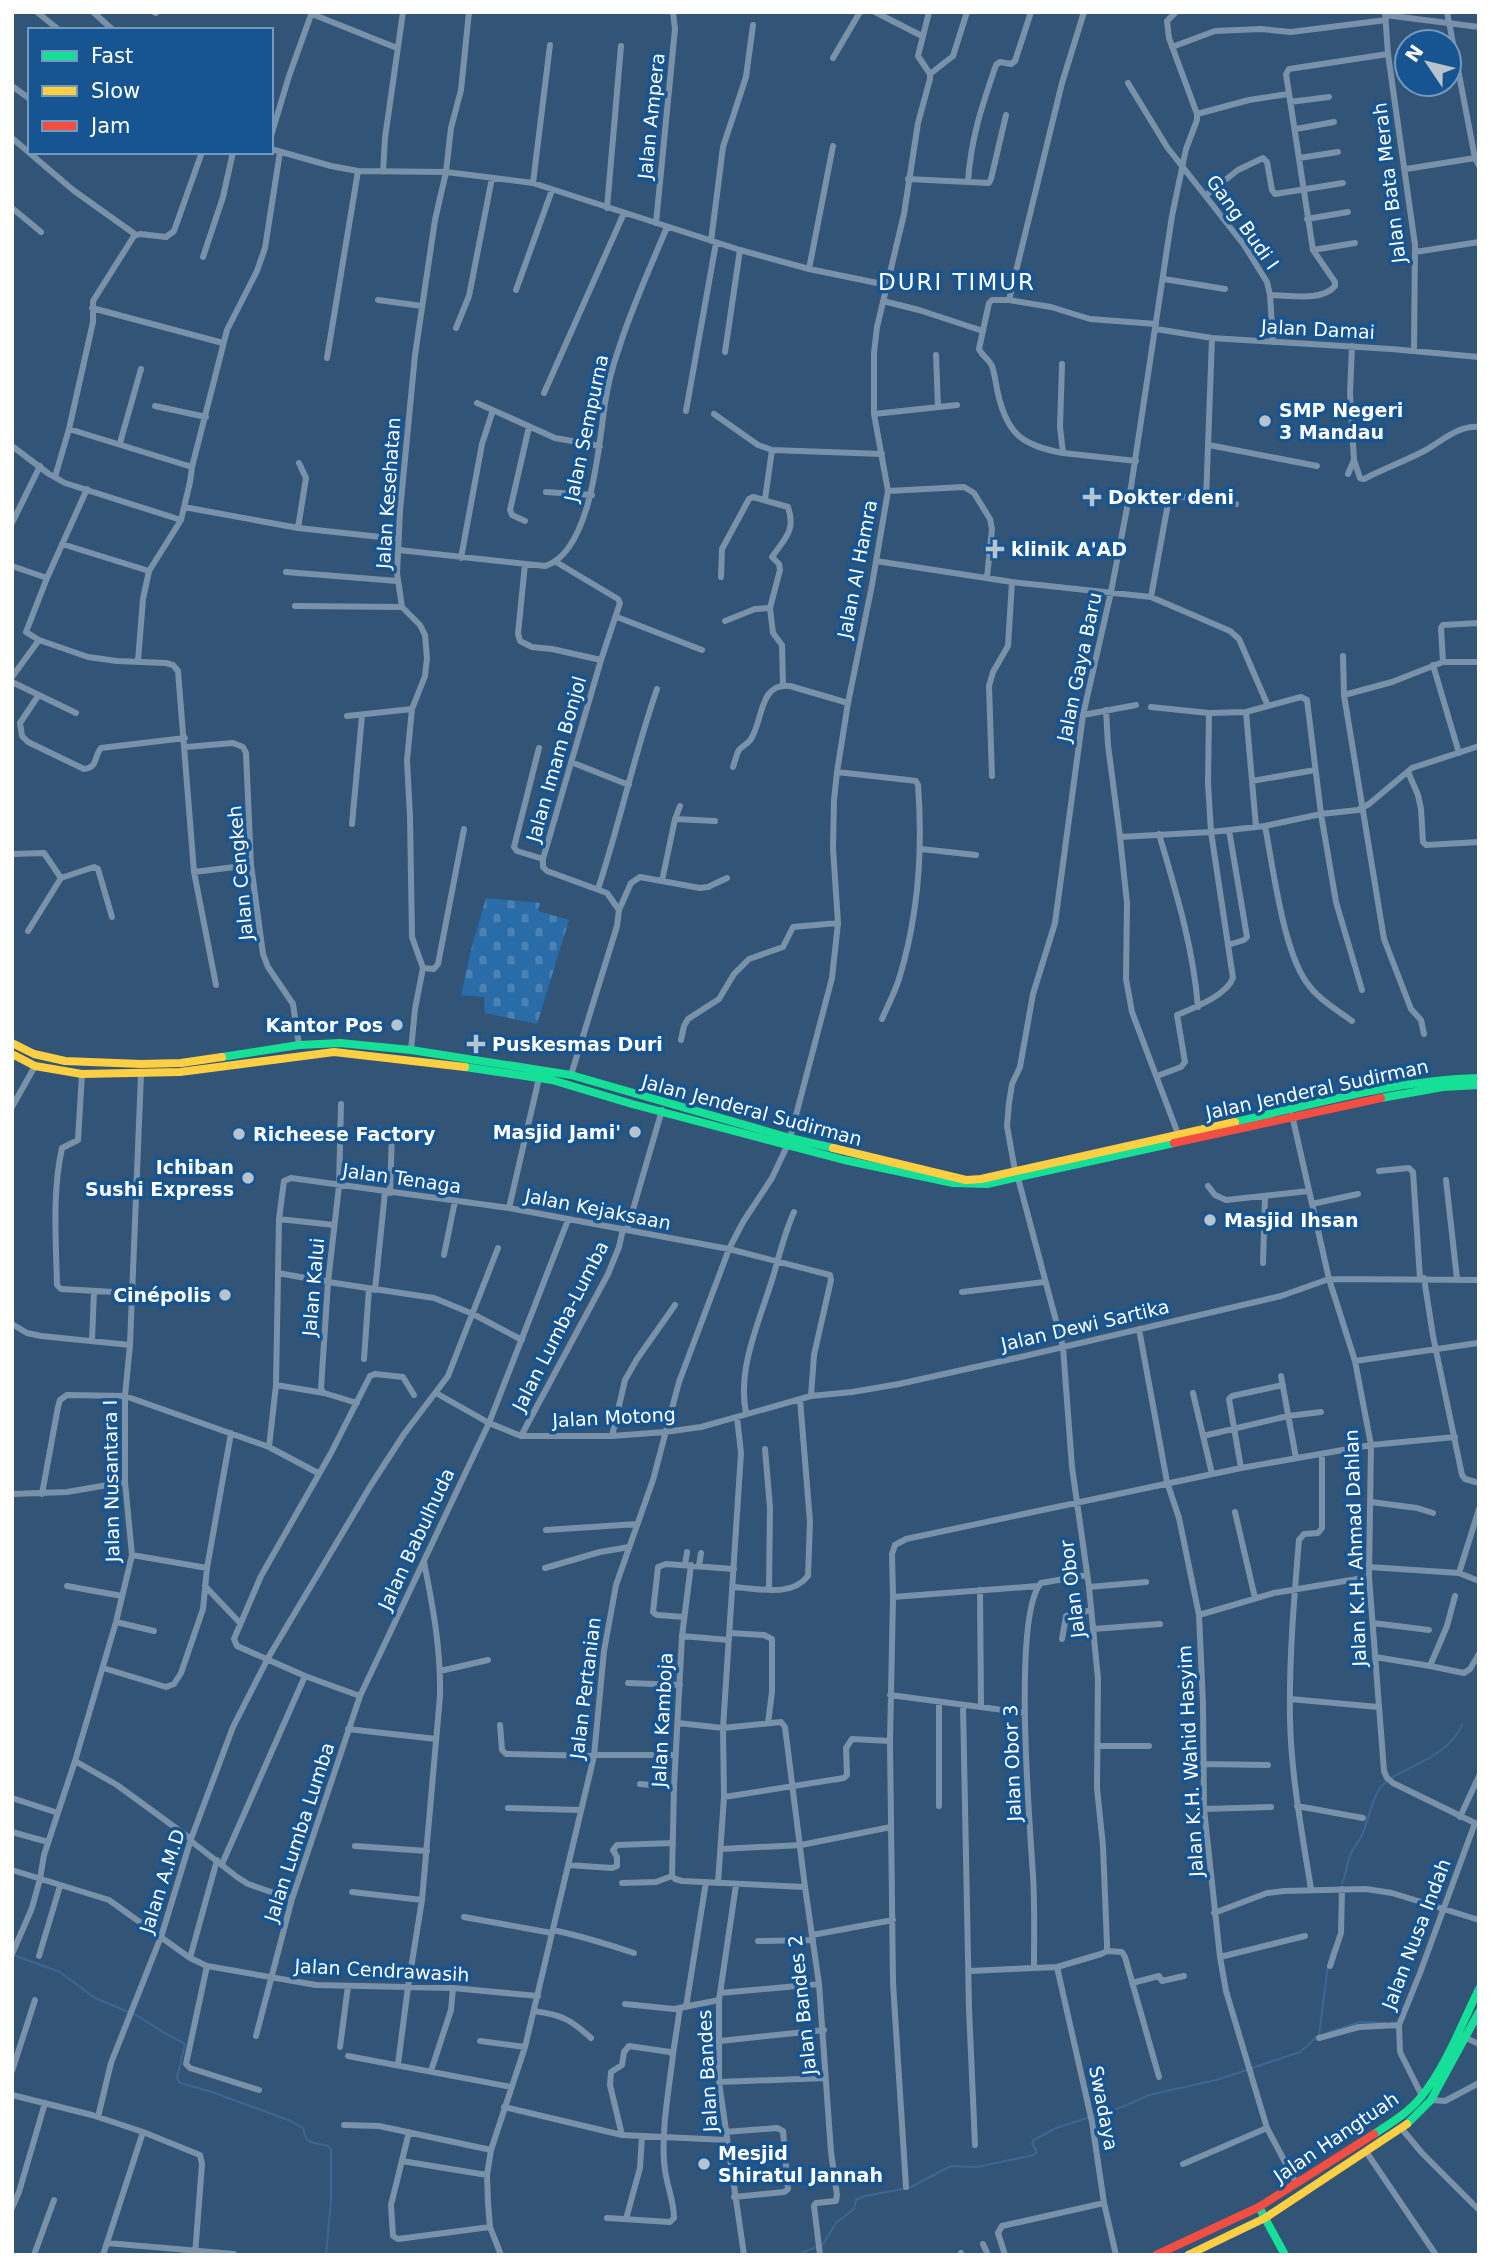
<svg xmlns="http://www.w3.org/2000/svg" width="1491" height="2267" font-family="'DejaVu Sans',sans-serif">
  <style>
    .cemetery { fill: url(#cemetery-stones) }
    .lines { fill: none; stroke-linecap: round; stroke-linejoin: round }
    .stream { stroke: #3b6792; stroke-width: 2 }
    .street { stroke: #7a92a9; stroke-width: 6 }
    .fast { stroke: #16e098; stroke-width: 8 }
    .slow { stroke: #ffcf43; stroke-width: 8 }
    .jam { stroke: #f24e42; stroke-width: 8 }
    .poi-dot { fill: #b7c3cf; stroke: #165592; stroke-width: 2.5 }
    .labels { text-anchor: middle; stroke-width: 7; stroke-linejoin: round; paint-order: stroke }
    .street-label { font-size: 19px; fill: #fff; stroke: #165592 }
    .poi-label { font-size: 19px; font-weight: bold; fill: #fff; stroke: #165592; text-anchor: start }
    .quarter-label { font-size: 23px; letter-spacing: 2px; fill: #fff; stroke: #165592 }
  </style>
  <defs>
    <pattern id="cemetery-stones" width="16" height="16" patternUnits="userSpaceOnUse" patternTransform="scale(1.75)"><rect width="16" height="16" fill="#2a6ca8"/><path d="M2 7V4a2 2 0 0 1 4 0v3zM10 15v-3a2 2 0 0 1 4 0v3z" fill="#4a82b5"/></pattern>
  </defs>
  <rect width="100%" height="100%" fill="#325476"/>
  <path class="cemetery" d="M486 898 540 903 538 911 569 920 537 1024 485 1013 484 997 461 995 472 946Z"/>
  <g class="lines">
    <path class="stream" d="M1391 1778C1417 1763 1449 1754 1462 1725
      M1342 1883C1346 1874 1347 1865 1350 1856 1352 1849 1358 1843 1361 1837 1370 1820 1371 1793 1387 1781
      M13 1955 60 1972 95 1998 136 2015 163 2032 185 2044 177 2078 180 2083 212 2092 291 2121 303 2128C307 2147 312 2141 328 2146L331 2149V2201L326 2255
      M1330 1957 1334 1946
      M1326 2033 1360 2022 1386 2023
      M1319 2035 1328 1966
      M1252 2068 1300 2052 1318 2036
      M909 2188 951 2166 977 2167 1034 2155 1037 2152 1032 2144 1034 2140 1056 2128 1122 2107 1149 2095 1216 2080 1247 2070
      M797 2255 823 2244 836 2223 854 2209 856 2200 865 2196 903 2189"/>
    <path class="street" d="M37 12 59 30
      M93 12 112 29
      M154 12 156 13
      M875 12 922 36
      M1084 12 1062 83 1009 300 1051 307 1090 319 1156 324
      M1385 12 1388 54 1415 245 1414 351
      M1447 12 1475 158 1479 166
      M312 14 397 48
      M1385 15 1479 27
      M1172 47 1215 31 1261 29 1291 32 1386 20
      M833 58 860 12
      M930 74 953 56 967 12
      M1128 83 1167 147 1244 245 1267 282 1270 295 1273 342
      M12 86 30 99
      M1290 102 1329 97
      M1197 114 1249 100 1288 94
      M1296 129 1334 122
      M271 136 289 76 312 12
      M12 138 73 190 136 235
      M271 149 331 166 358 171 446 172 533 183 740 250 809 269 887 285
      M1299 158 1338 152
      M1406 169 1475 158
      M383 172 385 138 403 12
      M908 179 989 183 991 179 1006 115
      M968 182C971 137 982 106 996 65L1000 62 1011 64 1015 61 1031 12
      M533 183 550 45
      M1206 195 1238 170 1263 158 1267 162 1272 190 1275 194 1343 183
      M12 208 41 232
      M607 208 621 46
      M1307 219 1348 212
      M656 223 675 29 673 12
      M711 241 723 147 746 77 753 25
      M1355 243 1313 250 1286 74 1289 69 1388 54
      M1415 252 1479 242
      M203 257 223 197 233 152
      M809 269 833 146
      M1164 279 1225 289
      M516 290 552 190
      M1270 295C1289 295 1322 302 1335 286V282L1313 250
      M378 300 422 306
      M1009 300H992L989 303 979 349C982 356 989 359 992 366 995 375 996 385 998 394 1008 436 1023 445 1063 453
      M883 301 919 310 983 331
      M92 308 223 343
      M456 328 469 296 492 178
      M1156 329 1212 338 1391 349 1479 357
      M1352 346 1350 393 1354 460
      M725 352 740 250
      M936 355 938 407
      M327 358 358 171
      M1062 364 1060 427 1063 453 1136 461
      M544 393 624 213
      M477 403 555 438 600 446
      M155 406 206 417
      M686 411 716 243
      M714 414 758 445 772 450
      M874 414 957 405
      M69 429 192 467
      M120 443 141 369
      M1209 445 1317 466
      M12 446 49 474 65 483 181 520
      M1348 474 1354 460 1360 478 1364 479C1383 469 1405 461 1424 451 1441 442 1458 425 1479 427
      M55 477 69 429 93 322V301L134 236 140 234 166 237 174 231 202 152
      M87 489 47 578 26 632 39 640 88 657 117 661 166 663 173 665 178 671 194 872 216 985
      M888 491 964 487 974 493 990 519 992 529 987 577
      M546 492 592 495
      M765 499 772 450 882 454
      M1206 500 1236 504
      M184 507 298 528 399 539
      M525 521 512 515 510 510 529 427
      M12 523 40 466
      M298 528 306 478 299 463
      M62 544 149 571
      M399 550 545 566C592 552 599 443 605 403 608 385 612 368 618 351 631 309 650 268 667 227
      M461 558 482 444 493 410
      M876 561 1012 582 1151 597 1230 631 1239 639 1268 706
      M556 562 618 599 620 603 601 660 543 859V867L547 871 607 893 619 910 617 926 571 1075
      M525 564 518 634 520 641 532 647 552 649 601 660
      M12 566 47 578
      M286 572 397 581
      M721 577 722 549 749 499 753 497 788 507C796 531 785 538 772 557L779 564 780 570 770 608 773 633 782 645 783 685
      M1151 597 1169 498 1177 496 1206 500 1212 338
      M295 606 402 607
      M617 617 702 650
      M725 621 755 609 770 608
      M1343 656 1344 695 1392 682 1443 662H1479
      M138 661 143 599 149 571 181 520 190 482 192 467 227 330 257 271 265 248 280 152
      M1443 662 1441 628 1443 625 1479 623
      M1433 665 1459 753
      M12 677 39 640
      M12 682 76 713
      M1344 695 1384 939 1411 1009 1421 1020 1424 1034
      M38 696 20 723 22 736 28 742 84 769C98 768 94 756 101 748L185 738
      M1151 707 1209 713 1246 712 1301 697 1307 700 1321 814 1336 902 1362 990
      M1106 710 1108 745 1120 837 1211 832 1265 826 1321 814 1358 810 1369 804 1412 768 1479 746
      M1246 712 1256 827
      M1083 715 1136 705
      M347 716 412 709
      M186 747 233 743 243 747 246 753 251 865 263 954 268 967 293 1004 299 1045
      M539 748 514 847 517 851 543 859
      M571 762 629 785
      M733 767C735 762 736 755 739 750 742 746 748 744 751 739 763 721 759 682 790 686L848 703
      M837 772 908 780 916 781 918 785C923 850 918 917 899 979 895 992 888 1005 882 1019
      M1408 772 1418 795 1421 809 1423 842 1426 845 1479 842
      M992 776 989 686 993 672 1008 646 1012 582
      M1252 781 1315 770
      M675 819 715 821
      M352 824 362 716
      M1265 826C1273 867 1283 950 1307 983 1318 999 1336 1009 1352 1021
      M1159 834C1176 892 1193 946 1198 1007
      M1120 837 1127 903 1126 979 1132 1012 1178 1134
      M921 849 976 855
      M12 854 44 853 61 878
      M194 872 251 865
      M662 881 675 819 680 806
      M598 889C620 823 634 755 657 689
      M619 910 631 883 640 877 700 888 708 887 727 878
      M28 931 61 878 94 867 98 869 112 917
      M1228 945 1244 940 1247 937 1229 830
      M423 968 434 969 438 964 464 829
      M681 1040 684 1026 688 1019 719 999 734 974 749 959 783 947 793 927 838 923
      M411 1050 415 1009 423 968 412 937 410 816 407 760 412 709 425 676 427 658 425 635 420 625 402 607 397 573 400 511 415 355 435 220 446 172 451 128 461 90 469 12
      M82 1074 78 1140 62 1148C52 1193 56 1239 57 1285L61 1289 132 1293
      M1157 1076 1181 1067 1185 1062 1177 1015C1193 1008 1226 996 1233 978L1211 832 1208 783 1209 713
      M539 1078 509 1208 729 1249 830 1275 831 1280 814 1355 811 1396
      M341 1104 339 1186 328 1282 321 1389 324 1393 357 1403
      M12 1107 35 1066
      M1292 1115 1329 1279 1355 1361 1371 1445 1369 1577 1384 1771 1387 1778 1393 1783 1479 1825
      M790 1138 832 978 838 923 833 848 834 800 837 772 848 703 872 585 888 491 874 414V353L877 327 904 214 918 123 930 79V74L918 56 929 12
      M1015 1171 1007 1126 1009 1103 1012 1084 1020 1067 1033 994 1055 923 1083 715 1111 592 1131 487 1172 216 1186 149 1197 120V114L1169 38 1167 21 1176 12
      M1379 1171 1409 1168 1413 1172 1420 1278
      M1018 1178 1063 1347 1072 1467 1089 1587 1098 1679 1097 1788 1103 1846 1107 1944V1951L1101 1954 1057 1967 1034 1968C1034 1937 1035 1907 1033 1876 1030 1825 1012 1616 1041 1583L1087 1575
      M1446 1180 1457 1279
      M1208 1186 1215 1195 1226 1200 1309 1191
      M390 1193 392 1133
      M1312 1204 1358 1194
      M279 1219 334 1225
      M627 1230 662 1110
      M444 1255 455 1201
      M1263 1263 1265 1197
      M278 1273 328 1282 434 1298 473 1314 522 1340
      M1424 1278 1433 1336 1462 1475 1465 1479 1479 1483
      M375 1290 385 1192
      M962 1292 1044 1282
      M12 1324 27 1333 41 1336 130 1345
      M1139 1329 1167 1482 1179 1518 1199 1615 1203 1703 1204 1809 1220 1957 1226 1991 1267 2128 1296 2183
      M92 1341 94 1291
      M364 1359 369 1289
      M1355 1361 1478 1343
      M1281 1376 1296 1458
      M276 1385 324 1393
      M436 1393 489 1423 521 1436H612L665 1432 701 1427 811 1396 852 1392 899 1384 1016 1358 1281 1296 1329 1279 1479 1280
      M1193 1393 1212 1474
      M414 1395 403 1377 375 1374 370 1376 331 1453 261 1576 234 1639 237 1646 305 1676 360 1696 489 1423 568 1220
      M746 1413C737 1369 759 1322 772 1280 779 1257 784 1234 794 1212
      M521 1436 608 1274 619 1247 623 1229
      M612 1436 625 1380 637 1359 675 1305
      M1203 1436 1288 1416 1321 1412
      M269 1447 276 1385 279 1219 284 1181 291 1178 509 1208
      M765 1449 770 1508 769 1589
      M1241 1468 1229 1399 1232 1396 1283 1385
      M12 1494 67 1492 125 1482
      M42 1494 58 1407 60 1400 67 1395 125 1396 269 1447 318 1473
      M1371 1502 1417 1508 1433 1513
      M1235 1512 1255 1598
      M546 1530 637 1524
      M132 1555 207 1568 231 1433
      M685 1565 687 1552
      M699 1566 701 1553
      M1369 1567 1459 1573 1479 1581
      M545 1568 600 1552 629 1547
      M1459 1573 1479 1509
      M67 1586 122 1596
      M205 1586 240 1623
      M733 1587C757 1588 791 1598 808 1576L810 1522 800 1399
      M1089 1587 1146 1582
      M980 1590 981 1707
      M893 1597 1038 1586
      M1199 1615 1274 1593 1369 1577
      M684 1617 657 1615 653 1612 658 1567 666 1564 734 1569
      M116 1622 154 1631
      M1373 1623 1429 1630
      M1093 1629 1160 1624
      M729 1633 764 1635 772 1639V1692L768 1723
      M682 1636 729 1640
      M1062 1639 1066 1616 1091 1610
      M1375 1657 1430 1666 1447 1626 1455 1596
      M1430 1666 1464 1673 1470 1669 1479 1654
      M103 1668 166 1687 174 1684 181 1673 203 1609 207 1568
      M440 1671 488 1660
      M628 1683 680 1685
      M890 1695 1025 1713
      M1290 1699 1378 1707
      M939 1702V1806
      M963 1705 969 2008 975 2145
      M678 1723 723 1728 781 1722 785 1727 805 1887 819 1984 831 2152 837 2195 836 2201 816 2203 814 2206 820 2255
      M500 1725 502 1750 506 1754 594 1756
      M348 1729 436 1739
      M1097 1746H1149
      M594 1755H676
      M75 1761 117 1785 191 1839
      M1203 1764 1268 1765
      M640 1784 674 1787
      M724 1797 844 1778 847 1775 846 1748 852 1739 890 1741
      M12 1798 58 1813
      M1297 1806 1363 1818
      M508 1808 581 1810
      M1204 1809 1271 1807
      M1460 1817 1479 1776
      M12 1832 48 1842
      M191 1841 237 1877 248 1884 292 1899
      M355 1846 427 1851
      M721 1849 801 1845 891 1827
      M222 1864 305 1676
      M568 1865 612 1868 617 1866V1857L613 1850 617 1845 673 1843
      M12 1870 109 1900 190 1958 207 1966 316 1985 453 1988 538 1996
      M672 1876 674 1787 682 1636 691 1565
      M622 1883 656 1882 672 1876 675 1879 682 1881 805 1887
      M718 1883 724 1797 723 1728 741 1453 737 1417
      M736 1885 719 2000V2082L744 2255
      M1311 1889C1302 1833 1291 1775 1290 1718 1289 1659 1294 1599 1299 1540L1304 1534 1318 1533 1322 1528V1455
      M352 1892 422 1900
      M1214 1913 1267 1893 1284 1891 1366 1889 1392 1893 1479 1920
      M464 1917 552 1933
      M553 1930C581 1936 607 1944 634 1953
      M812 1935 893 1920
      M758 1941 813 1940
      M1107 1951 1122 1952 1125 1957 1159 2077
      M12 1954 32 1908 40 1879 44 1855 75 1761 116 1622 132 1555 125 1482V1396L130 1345 141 1074
      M39 1956 60 1886
      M1220 1957 1305 1936
      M190 1958 217 1860
      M207 1966 186 2064 190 2068 259 2090
      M1330 1966 1341 1933 1342 1889
      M1057 1967 1092 2122 1104 2203 1116 2255
      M969 1971 1034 1968
      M1132 1983 1159 1976 1162 1981 1184 1976
      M720 1993 819 1984
      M625 2004 674 2009 719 2000
      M686 2007 706 1882
      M534 2011C562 2015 570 2019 591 2038
      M256 2036 292 1899 360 1696
      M1319 2038 1359 2027 1399 2025
      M1466 2038 1479 2044
      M480 2041 525 2047
      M720 2041 824 2030
      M340 2047 348 1986
      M673 2054 680 2008
      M348 2056 511 2087
      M398 2064 408 1987 422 1900 440 1696C441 1650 433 1607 424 1562
      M12 2071 35 2000
      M431 2071 451 2010 453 1988
      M719 2082 826 2078
      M12 2095 92 2115 143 2132 200 2155 202 2164 195 2255
      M1422 2096 1400 2052 1399 2025 1420 1973 1475 1823
      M1431 2100 1445 2101 1479 2083
      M504 2107 622 2135 726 2140
      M98 2117 111 2063 162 1934 191 1839 233 1727 268 1658 371 1485 404 1434 448 1376 498 1248
      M344 2125 379 2126 491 2150
      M1402 2129 1422 2153 1479 2210
      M409 2132 391 2205 393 2236 398 2239 490 2227
      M725 2132 777 2128 783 2131 788 2189 784 2192 734 2197
      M1367 2153 1436 2255
      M402 2161 487 2175
      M1183 2164 1267 2128
      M906 2187 893 1983 890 1741 893 1597 892 1554 895 1545 906 1539 1241 1468 1371 1445 1455 1437
      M12 2208 19 2192 45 2103
      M607 2218 670 2222 674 2218C674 2201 667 2186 665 2170 660 2137 669 2089 673 2055L670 2052 629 2046 624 2052 622 2065 611 2072 610 2085 622 2135
      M626 2219 640 2168 642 2136
      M107 2243 234 2254
      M983 2244 988 2255
      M961 2253 962 2255
      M34 2255 54 2200
      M103 2255 143 2132
      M501 2255 490 2227 488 2203 487 2175 491 2150 525 2047 594 1756 604 1651 616 1585 653 1480 679 1382 729 1249 743 1222 772 1178 788 1144
      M1005 2255 998 2233 1002 2226 1104 2203"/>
    <path class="fast" d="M222 1057 299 1045 340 1043 411 1050 571 1075 790 1138 833 1148
      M465 1067 552 1080 632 1104 844 1160 953 1183 987 1184 1174 1143
      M1381 1098 1443 1087 1479 1085
      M1235 1122C1315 1104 1396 1080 1479 1078
      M1407 2124 1431 2100 1479 2012
      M1374 2134C1391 2123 1408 2113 1421 2097 1446 2067 1462 2023 1479 1989
      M1259 2207 1285 2255"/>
    <path class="slow" d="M12 1043 34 1054 65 1061 141 1064 181 1063 222 1057
      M12 1054 35 1066 82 1074 180 1072 334 1052 465 1067
      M833 1148 966 1180 981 1179 1235 1122
      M1188 2255 1265 2218 1407 2124"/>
    <path class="jam" d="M1174 1143 1381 1098
      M1156 2255 1259 2207 1374 2134"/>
  </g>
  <g class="poi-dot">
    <circle cx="1265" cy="421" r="7"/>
    <path d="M1088.5 486.5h7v7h7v7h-7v7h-7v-7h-7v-7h7z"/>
    <path d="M991.5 538.5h7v7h7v7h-7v7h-7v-7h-7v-7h7z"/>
    <circle cx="397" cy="1025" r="7"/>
    <path d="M472.5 1033.5h7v7h7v7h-7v7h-7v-7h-7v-7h7z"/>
    <circle cx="635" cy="1132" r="7"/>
    <circle cx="239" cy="1134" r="7"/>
    <circle cx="248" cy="1178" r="7"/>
    <circle cx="1210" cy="1220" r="7"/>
    <circle cx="225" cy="1295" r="7"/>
    <circle cx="704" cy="2164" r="7"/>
  </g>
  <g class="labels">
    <g class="street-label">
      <text transform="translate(651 116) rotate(-84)" y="7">Jalan Ampera</text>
      <text transform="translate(1389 183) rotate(-97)" y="7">Jalan Bata Merah</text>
      <text transform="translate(1243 222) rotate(55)" y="7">Gang Budi I</text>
      <text transform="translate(1318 329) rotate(3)" y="7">Jalan Damai</text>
      <text transform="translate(586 428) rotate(-78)" y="7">Jalan Sempurna</text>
      <text transform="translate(388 493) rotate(-86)" y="7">Jalan Kesehatan</text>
      <text transform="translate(857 569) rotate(-79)" y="7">Jalan Al Hamra</text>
      <text transform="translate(1079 667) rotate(-78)" y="7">Jalan Gaya Baru</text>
      <text transform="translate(556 759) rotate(-74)" y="7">Jalan Imam Bonjol</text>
      <text transform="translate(240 873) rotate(-95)" y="7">Jalan Cengkeh</text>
      <text transform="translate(1317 1089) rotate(-12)" y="7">Jalan Jenderal Sudirman</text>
      <text transform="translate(752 1110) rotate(15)" y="7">Jalan Jenderal Sudirman</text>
      <text transform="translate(402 1178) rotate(8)" y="7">Jalan Tenaga</text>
      <text transform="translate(598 1209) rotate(11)" y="7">Jalan Kejaksaan</text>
      <text transform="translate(313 1287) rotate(-85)" y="7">Jalan Kalui</text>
      <text transform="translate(1085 1325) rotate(-13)" y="7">Jalan Dewi Sartika</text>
      <text transform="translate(560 1326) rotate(-63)" y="7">Jalan Lumba-Lumba</text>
      <text transform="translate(614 1417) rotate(-3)" y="7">Jalan Motong</text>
      <text transform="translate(111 1481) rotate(-91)" y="7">Jalan Nusantara I</text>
      <text transform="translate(416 1539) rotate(-65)" y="7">Jalan Babulhuda</text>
      <text transform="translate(1355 1548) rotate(-92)" y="7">Jalan K.H. Ahmad Dahlan</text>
      <text transform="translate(1072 1589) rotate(-97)" y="7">Jalan Obor</text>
      <text transform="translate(585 1688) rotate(-83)" y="7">Jalan Pertanian</text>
      <text transform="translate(662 1720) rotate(-87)" y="7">Jalan Kamboja</text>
      <text transform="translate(1190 1761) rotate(-93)" y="7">Jalan K.H. Wahid Hasyim</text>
      <text transform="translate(1012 1763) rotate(-92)" y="7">Jalan Obor 3</text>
      <text transform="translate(299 1832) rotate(-72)" y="7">Jalan Lumba Lumba</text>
      <text transform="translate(162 1881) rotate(-72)" y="7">Jalan A.M.D</text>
      <text transform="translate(1416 1934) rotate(-69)" y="7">Jalan Nusa Indah</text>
      <text transform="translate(382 1970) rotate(3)" y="7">Jalan Cendrawasih</text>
      <text transform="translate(802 2005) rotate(-96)" y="7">Jalan Bandes 2</text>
      <text transform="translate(707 2071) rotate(-93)" y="7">Jalan Bandes</text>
      <text transform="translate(1104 2108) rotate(79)" y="7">Swadaya</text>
      <text transform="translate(1336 2137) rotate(-34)" y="7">Jalan Hangtuah</text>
    </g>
    <g class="poi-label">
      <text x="1279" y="417">SMP Negeri<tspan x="1279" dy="22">3 Mandau</tspan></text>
      <text x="1108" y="504">Dokter deni</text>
      <text x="1011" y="556">klinik A'AD</text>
      <text x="383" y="1032" text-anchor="end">Kantor Pos</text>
      <text x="492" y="1051">Puskesmas Duri</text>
      <text x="621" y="1139" text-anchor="end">Masjid Jami'</text>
      <text x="253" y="1141">Richeese Factory</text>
      <text x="234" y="1174" text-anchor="end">Ichiban<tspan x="234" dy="22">Sushi Express</tspan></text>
      <text x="1224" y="1227">Masjid Ihsan</text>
      <text x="211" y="1302" text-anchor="end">Cinépolis</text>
      <text x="718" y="2160">Mesjid<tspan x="718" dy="22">Shiratul Jannah</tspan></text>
    </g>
    <g class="quarter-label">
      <text x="957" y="290">DURI TIMUR</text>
    </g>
  </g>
  <rect width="1491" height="2267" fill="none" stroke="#ffffff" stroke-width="28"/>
  <rect x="28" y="28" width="245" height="126" fill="#165592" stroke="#7399be" stroke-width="2"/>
  <rect x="42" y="51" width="35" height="10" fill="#16e098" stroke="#7399be" stroke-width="2"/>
  <text x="91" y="63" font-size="21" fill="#ffffff">Fast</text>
  <rect x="42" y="86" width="35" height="10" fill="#ffcf43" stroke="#7399be" stroke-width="2"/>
  <text x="91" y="98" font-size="21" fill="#ffffff">Slow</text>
  <rect x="42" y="121" width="35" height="10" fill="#f24e42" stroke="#7399be" stroke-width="2"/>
  <text x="91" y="133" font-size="21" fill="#ffffff">Jam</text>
  <g transform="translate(1428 63) rotate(305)"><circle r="33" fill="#165592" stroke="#7399be" stroke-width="2"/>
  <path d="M0-5L12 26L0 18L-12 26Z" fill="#b7c3cf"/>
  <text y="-10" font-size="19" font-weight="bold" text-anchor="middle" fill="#ffffff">N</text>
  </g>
</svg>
